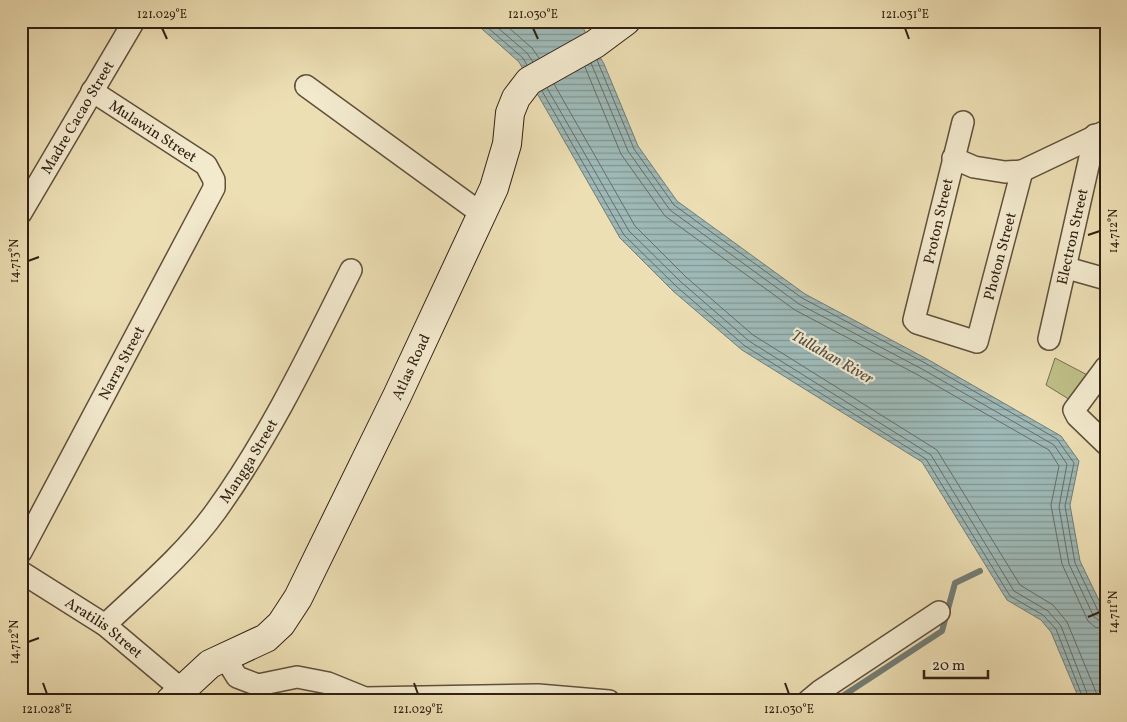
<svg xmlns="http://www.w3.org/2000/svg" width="1127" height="722" font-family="Vollkorn,serif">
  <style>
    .green { fill: #bfc088; stroke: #78704e }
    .water { fill: url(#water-rules); stroke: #727d76 }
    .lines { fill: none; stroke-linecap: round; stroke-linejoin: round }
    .shore { stroke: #686e66; stroke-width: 1 }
    .stream { stroke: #727d76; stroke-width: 6 }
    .street-casing { stroke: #60503b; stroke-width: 24 }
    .secondary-casing { stroke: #312113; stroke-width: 30 }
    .street { stroke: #f3eace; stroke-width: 21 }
    .secondary { stroke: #f3eace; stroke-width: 28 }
    .ticks { fill: none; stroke: #312113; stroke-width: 2 }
    .labels { text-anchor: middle; stroke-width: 4.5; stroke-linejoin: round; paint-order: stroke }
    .street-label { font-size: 15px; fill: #312113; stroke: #f3eace }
    .water-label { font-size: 16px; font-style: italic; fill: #524f45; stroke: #f3eace }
    .neatline { fill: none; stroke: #312113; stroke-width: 2 }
    .ticks-label { font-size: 12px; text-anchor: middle; fill: #312113 }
  </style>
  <defs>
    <pattern id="water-rules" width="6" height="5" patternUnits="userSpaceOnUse" patternTransform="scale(1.25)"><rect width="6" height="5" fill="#9ebab8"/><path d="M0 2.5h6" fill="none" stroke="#819794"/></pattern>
  </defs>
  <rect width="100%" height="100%" fill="#eddfb4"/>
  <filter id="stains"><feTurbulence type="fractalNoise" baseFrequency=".004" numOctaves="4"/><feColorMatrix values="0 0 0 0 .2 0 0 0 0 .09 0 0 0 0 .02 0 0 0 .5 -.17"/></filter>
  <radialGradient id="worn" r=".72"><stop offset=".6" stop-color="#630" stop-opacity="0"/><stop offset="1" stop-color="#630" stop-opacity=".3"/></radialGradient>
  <path class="green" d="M1055 358 1095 379 1075 403 1046 385Z"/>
  <path class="water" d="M473 21H579L604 64 638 146 677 201 805 294 927 359 1061 436 1079 461 1070 505 1080 561 1106 615V701H1080L1051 632 1041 620 1007 600 922 462 742 350 673 291 620 238 519 62Z"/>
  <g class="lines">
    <path class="shore" d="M480 21 523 58 527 65
      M490 21 527 53 533 62
      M501 21 532 48 539 58
      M597 60 634 149 674 205 802 298 925 363 1057 439 1074 463 1065 506 1075 563 1099 613 1106 616
      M591 63 628 151 670 210 799 304 922 369 1054 445 1067 464 1059 507 1069 564 1094 617 1100 621 1106 622
      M585 67 621 154 665 216 795 310 918 375 1049 450 1059 466 1051 505 1062 564 1088 621 1095 627 1106 630
      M554 84 635 226 686 277 753 335 937 450 1020 585 1053 605 1067 622 1096 692 1098 701
      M547 88 629 231 681 282 749 341 931 455 1014 591 1048 611 1061 626 1090 701
      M542 91 624 235 677 287 745 346 926 459 1010 596 1043 615 1056 629 1084 701"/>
    <path class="stream" d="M835 701 942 631 955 583 980 571"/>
    <defs>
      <g id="street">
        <path d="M306 86 482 214"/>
        <path id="s1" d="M963 122 914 320 917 323 977 342 1022 171"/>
        <path d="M953 158 974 167 1005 172 1022 171 1104 132"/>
        <path id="s2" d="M21 213 134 21"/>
        <path d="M1067 268 1106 279"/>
        <path id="s3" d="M1049 339 1095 135"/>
        <path d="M1106 367 1074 410 1077 416 1106 444"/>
        <path id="s4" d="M21 552 214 188V180L206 165 92 91"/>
        <path id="s5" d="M21 572 105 625 181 689"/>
        <path id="s6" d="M105 625C143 589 185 554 216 511 270 436 310 352 351 270"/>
        <path d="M224 656 237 677 258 685 297 677 328 683 365 698 538 695 609 701"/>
        <path d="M808 701 820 691 939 612"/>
      </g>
      <g id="secondary">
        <path id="s7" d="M170 701 210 664 266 638 281 624 298 598 397 396 494 188 507 144 510 113 516 98 529 81 595 44 626 21"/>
      </g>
    </defs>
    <use href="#street" class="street-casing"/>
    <use href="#secondary" class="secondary-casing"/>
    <use href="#street" class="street"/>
    <use href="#secondary" class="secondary"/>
  </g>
  <path class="ticks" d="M162 28 167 39M533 28 538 39M905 28 909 39M1088 235 1100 231M28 261 39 257M1088 617 1100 612M28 642 39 638M43 683 47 694M414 683 418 694M785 683 789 694"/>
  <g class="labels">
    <g class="street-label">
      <text dy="5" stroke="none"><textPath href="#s2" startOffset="111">Madre Cacao Street</textPath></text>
      <text transform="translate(153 131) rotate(33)" y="5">Mulawin Street</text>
      <text transform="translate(938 221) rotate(-77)" y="5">Proton Street</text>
      <text dy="5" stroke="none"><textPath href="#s3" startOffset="105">Electron Street</textPath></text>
      <text dy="5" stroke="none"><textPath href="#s1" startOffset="360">Photon Street</textPath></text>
      <text dy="5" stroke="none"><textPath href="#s4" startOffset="214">Narra Street</textPath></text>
      <text dy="5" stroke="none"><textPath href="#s7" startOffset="425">Atlas Road</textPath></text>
      <text dy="5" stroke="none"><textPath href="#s6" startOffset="219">Mangga Street</textPath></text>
      <text dy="5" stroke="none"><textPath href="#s5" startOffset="100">Aratilis Street</textPath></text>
    </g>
    <g class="water-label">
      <text transform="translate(833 356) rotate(30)" y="6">Tullahan River</text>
    </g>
  </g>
  <rect width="1127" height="722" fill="none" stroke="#eddfb4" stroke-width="55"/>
  <path d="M924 670v8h64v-8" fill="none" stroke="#312113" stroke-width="2.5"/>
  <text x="932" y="670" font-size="15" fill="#312113" stroke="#f3eace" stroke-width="4" paint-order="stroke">20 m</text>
  <rect x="28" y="28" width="1072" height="666" class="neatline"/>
  <g class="ticks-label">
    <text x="162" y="18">121.029°E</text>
    <text x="533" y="18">121.030°E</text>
    <text x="905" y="18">121.031°E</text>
    <text transform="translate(1113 231) rotate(-90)" y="4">14.712°N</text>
    <text transform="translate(14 261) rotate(-90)" y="4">14.713°N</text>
    <text transform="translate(1113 612) rotate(-90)" y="4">14.711°N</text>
    <text transform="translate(14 642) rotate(-90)" y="4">14.712°N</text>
    <text x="47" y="713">121.028°E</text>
    <text x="418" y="713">121.029°E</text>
    <text x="789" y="713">121.030°E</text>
  </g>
  <rect width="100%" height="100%" filter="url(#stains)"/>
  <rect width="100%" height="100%" fill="url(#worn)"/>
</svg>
